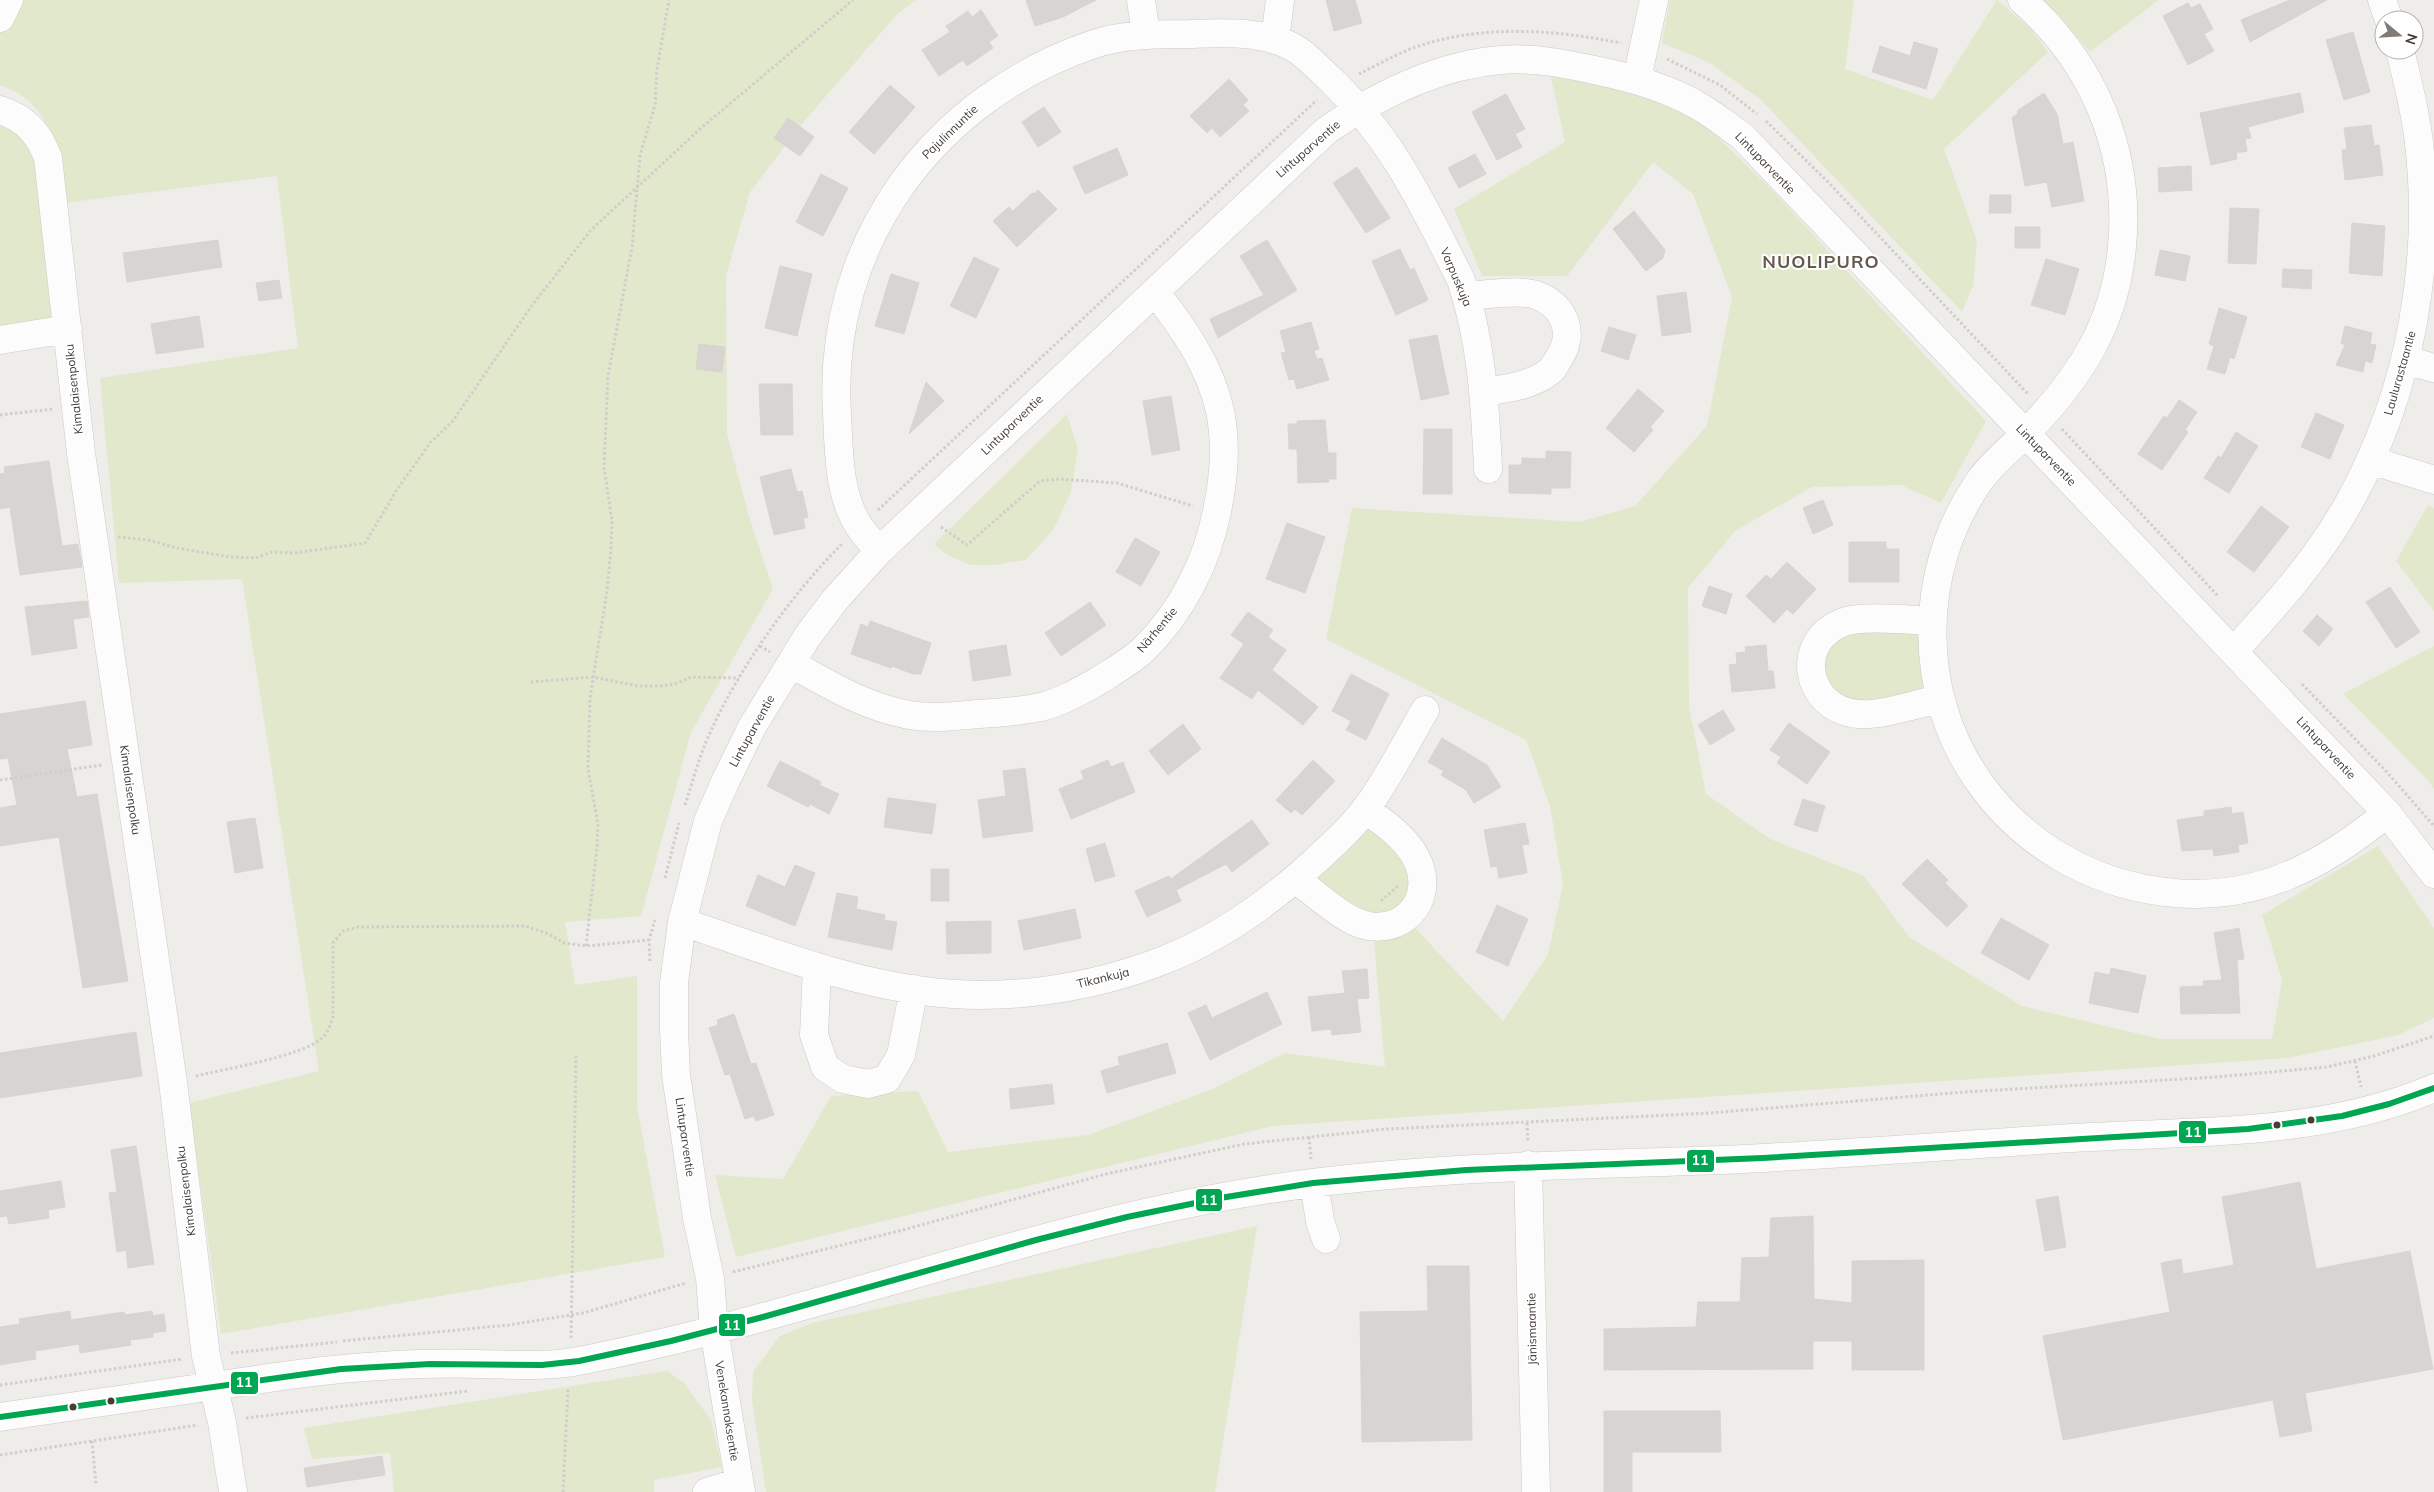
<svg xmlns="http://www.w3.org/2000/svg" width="2434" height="1492" font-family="Mulish,sans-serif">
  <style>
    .green { fill: #e2e8cb }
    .building { fill: #d7d4d1; stroke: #d8d4d0 }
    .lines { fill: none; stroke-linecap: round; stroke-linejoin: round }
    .minor-casing { stroke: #ccc9c6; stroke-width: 29 }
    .path { stroke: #d0cdcb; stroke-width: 3; stroke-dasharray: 2.5 2.5; stroke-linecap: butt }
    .minor { stroke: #fdfcfc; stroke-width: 28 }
    .bus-1-casing { stroke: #fff; stroke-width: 10 }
    .bus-1 { stroke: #00a651; stroke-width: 6 }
    .bus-dot { fill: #453d37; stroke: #fff; stroke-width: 2 }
    .labels { text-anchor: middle; stroke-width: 4; stroke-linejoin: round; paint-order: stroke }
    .street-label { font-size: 12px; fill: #453d37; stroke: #fff }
    .district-label { font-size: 18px; font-weight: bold; letter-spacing: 1px; fill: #67594e; stroke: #fff }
    .line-badge { stroke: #fff; stroke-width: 2 }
    .badge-label { font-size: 14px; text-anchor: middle; font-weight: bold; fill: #fff }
  </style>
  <rect width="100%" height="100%" fill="#efedea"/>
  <path class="green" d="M0 0H917L898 13 801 125 750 192 726 276 727 434 748 513 773 589 691 732 641 916 565 922 575 985 637 976V1106L665 1257 221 1334 189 1103 319 1071 242 579 119 583 100 378 298 348 277 176 63 203C57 162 57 117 18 93 12 90 7 87 0 86Z
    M1670 0H1854L1845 69 1933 100 1997 0 2032 30 2048 52 1944 149 1977 241 1973 286 1962 312 1761 100 1710 63 1662 43Z
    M2040 0H2159L2090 52 2057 13Z
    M1551 77 1625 88 1702 122 1770 188 1986 421 1941 503 1901 485 1812 487 1735 531 1688 588 1689 706 1706 794 1770 839 1864 876 1909 937 2022 1006 2160 1039H2272L2282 980 2262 915 2378 846 2434 928V1018L2398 1035 2288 1058 1273 1126 736 1257 715 1175 783 1179 831 1096 918 1091 948 1152 1088 1135 1210 1090 1285 1053 1385 1067 1374 942 1414 927 1503 1021 1548 955 1563 884 1550 806 1526 740 1326 639 1352 508 1580 522 1635 506 1707 426 1732 297 1693 194 1653 162 1567 276H1482L1454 209 1565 142Z
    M0 118 35 148 60 322 0 331Z
    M1067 414 1078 449 1071 492 1053 530 1026 560 995 565H970L947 555 934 544Z
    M2428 505 2434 508V611L2396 561Z
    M1928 624 1936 697 1842 708 1816 655 1834 630Z
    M2434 646V789L2426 778 2343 694Z
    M1368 817 1406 847 1418 894 1368 924 1306 878Z
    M1257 1226 1215 1492H766L752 1400 753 1372 780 1336 812 1323Z
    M667 1371 684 1383 711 1420 722 1467 654 1480V1492H394L390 1453 312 1459 304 1428Z"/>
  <path class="building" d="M1026 0H1096L1063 17 1035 26Z
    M1326 0H1355L1362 23 1334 31Z
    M2290 0H2327L2250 42 2241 20Z
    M2188 3 2191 8 2200 4 2213 29 2204 34 2214 51 2188 65 2163 16Z
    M981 10 998 36 989 42 993 48 967 66 963 60 939 76 922 50 950 32 946 26 968 11 972 17Z
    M2353 32 2370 92 2344 100 2326 40Z
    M1914 42 1938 49 1926 89 1872 72 1880 46 1910 56Z
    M1229 79 1248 100 1243 105 1249 111 1220 137 1212 128 1207 133 1190 116Z
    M890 85 915 107 874 154 849 132Z
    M2044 93 2057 114 2063 144 2073 142 2084 201 2052 207 2047 182 2025 186 2012 118 2018 113 2017 111Z
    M2300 93 2304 112 2248 127 2251 138 2245 139 2247 151 2236 153 2237 159 2211 165 2200 113Z
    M1506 94 1525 129 1515 134 1522 147 1497 160 1472 112Z
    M1044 107 1061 132 1038 147 1022 122Z
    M788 118 814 137 800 156 774 138Z
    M2371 125 2374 146 2379 145 2383 175 2345 180 2342 150 2347 149 2344 128Z
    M1117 148 1128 175 1085 194 1073 167Z
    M1475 154 1486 174 1459 188 1448 168Z
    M2191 166 2192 190 2159 192 2158 168Z
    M1357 167 1390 218 1366 233 1333 183Z
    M821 174 848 188 823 236 796 222Z
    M1038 190 1057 209 1017 247 993 221 1009 207 1013 211 1032 193 1034 194Z
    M1990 195H2011V213H1989Z
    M2230 208 2259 209 2256 264 2228 263Z
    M1634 211 1665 250 1663 258 1646 271 1613 229Z
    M2352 223 2385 226 2382 276 2349 273Z
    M2015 227H2040V248H2015Z
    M218 240 222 267 127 282 123 253Z
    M1267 240 1297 290 1218 338 1210 319 1264 295 1240 256Z
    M1400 249 1410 270 1414 268 1428 300 1396 315 1372 261Z
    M2160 250 2190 256 2185 281 2155 275Z
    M974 257 999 269 976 318 950 306Z
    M2046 259 2079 269 2065 315 2031 305Z
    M780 266 812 274 797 336 765 328Z
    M2283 269 2312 270 2311 289 2282 287Z
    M891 274 919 283 904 334 875 326Z
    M279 280 282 298 259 301 256 283Z
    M1686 292 1691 332 1662 336 1657 296Z
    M2219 308 2247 317 2234 359 2230 357 2225 374 2207 369 2214 346 2209 344Z
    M199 316 204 347 156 354 151 324Z
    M1311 322 1319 349 1314 351 1317 359 1322 358 1329 380 1297 389 1294 379 1289 380 1281 353 1286 352 1280 331Z
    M2345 326 2372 333 2370 344 2376 345 2372 363 2365 361 2363 372 2336 365 2345 345 2341 343Z
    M1609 327 1636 335 1628 360 1601 351Z
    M1437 335 1449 394 1421 400 1409 340Z
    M699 344 725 347 722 372 696 369Z
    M926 382 944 401 909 434Z
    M759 384H792L793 435H761Z
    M1638 389 1664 411 1650 427 1653 430 1634 452 1606 428Z
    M1171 396 1180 450 1152 455 1143 401Z
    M2179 400 2197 412 2185 430 2188 432 2162 470 2138 454 2164 416 2167 418Z
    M2316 413 2344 425 2330 459 2301 447Z
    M1325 420 1328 453H1336V479H1328L1329 482 1298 483 1297 449H1289L1288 424H1297V421Z
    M1424 429H1452V494H1423Z
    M2236 432 2258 446 2229 493 2204 478 2218 456 2221 458Z
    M1546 451 1571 452 1570 488H1551V494L1509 493V465H1522V458L1546 459Z
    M49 461 62 546 78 544 82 567 20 575 10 507 0 509V474L5 473 4 467Z
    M791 469 797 492 802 491 808 517 803 519 805 528 774 535 760 477Z
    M1823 500 1833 525 1813 534 1803 508Z
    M2261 506 2289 527 2254 572 2227 552Z
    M1287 523 1325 537 1305 593 1266 579Z
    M1135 538 1160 552 1141 586 1116 572Z
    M1849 542H1886V549H1899V582H1849Z
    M1787 562 1816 589 1793 614 1787 609 1774 623 1746 596 1766 575 1771 579Z
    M1709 586 1732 594 1726 614 1702 606Z
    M2390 587 2420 632 2396 648 2366 602Z
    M87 601 89 617 73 619 77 648 32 655 25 607Z
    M1090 602 1106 625 1061 656 1045 633Z
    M1248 612 1273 630 1268 637 1286 650 1272 670 1318 707 1303 725 1258 690 1252 699 1220 678 1244 644 1231 635Z
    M2317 615 2333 629 2319 646 2303 631Z
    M870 621 931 643 921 674H913L892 666 891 668 851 654 861 624 868 627Z
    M1006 645 1011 675 973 681 969 651Z
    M1766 645 1768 671H1773L1775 688 1732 692 1729 665 1737 664 1736 653 1746 652 1745 647Z
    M1351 674 1389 694 1366 740 1346 730 1351 721 1332 711Z
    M85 701 92 745 67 749 77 797 97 794 128 981 83 988 59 837 0 846V808L17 805 8 758 0 759V714Z
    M1723 710 1735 730 1710 745 1698 725Z
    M1789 723 1830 752 1807 784 1777 763 1781 757 1770 750Z
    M1183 724 1201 749 1168 775 1149 751Z
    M1442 738 1487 765 1501 787 1474 803 1466 790 1441 775 1444 771 1428 762Z
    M1108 760 1111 767 1123 762 1135 792 1071 819 1059 789 1084 779 1081 771Z
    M1313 760 1335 781 1302 815 1295 809 1291 813 1276 800Z
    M780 761 821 782 819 785 839 794 829 814 810 804 808 807 767 786Z
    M1025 768 1033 831 983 838 978 800 1006 796 1003 771Z
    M888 798 936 804 932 834 884 827Z
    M1803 799 1825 806 1817 832 1794 825Z
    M2231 807 2232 814 2243 812 2248 843 2238 845 2239 852 2214 856 2213 849 2182 851 2177 820 2204 816V811Z
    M255 818 263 868 235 873 227 822Z
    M1252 820 1269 844 1232 872 1226 864 1176 890 1181 901 1147 917 1135 891 1169 876 1171 879Z
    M1525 823 1529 844 1522 845 1527 873 1499 878 1497 866 1491 867 1484 830Z
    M1105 843 1115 876 1095 882 1086 849Z
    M1927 859 1948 880 1945 883 1968 906 1947 927 1902 884Z
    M795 865 815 873 795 926 746 906 758 875 785 887Z
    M931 869H949V901H931Z
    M837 893 858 897 856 909 885 915 884 920 897 922 892 950 828 937Z
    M1497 905 1528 919 1508 966 1476 952Z
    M1075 909 1081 938 1024 950 1018 921Z
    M2001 918 2049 945 2029 980 1981 953Z
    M991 921V953L947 954 946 922Z
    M2239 928 2244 959 2237 960 2240 1013 2181 1014 2180 987 2204 986 2203 981 2222 980 2214 933Z
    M2111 968 2146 976 2138 1013 2089 1003 2095 972 2110 975Z
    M1367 969 1369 998 1357 999 1361 1032 1332 1035 1331 1029 1312 1031 1308 997 1345 993 1342 971Z
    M1267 992 1282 1024 1210 1060 1188 1013 1206 1005 1212 1018Z
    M734 1014 751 1064 756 1063 774 1115 756 1121 754 1116 745 1119 730 1074 725 1075 709 1028 718 1025 717 1020Z
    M136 1032 142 1076 0 1098V1053Z
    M1167 1043 1176 1073 1107 1093 1101 1071 1120 1065 1118 1057Z
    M1052 1084 1054 1104 1011 1109 1009 1089Z
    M136 1146 154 1264 128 1268 126 1250 117 1252 109 1193 117 1192 111 1150Z
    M61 1181 65 1207 48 1210 49 1218 9 1224 7 1216 0 1217V1191Z
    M2300 1182 2316 1269 2410 1251 2433 1369 2305 1393 2312 1431 2280 1437 2273 1400 2063 1440 2043 1336 2170 1312 2161 1263 2181 1259 2183 1274 2234 1265 2222 1197Z
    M2058 1196 2066 1247 2045 1251 2036 1200Z
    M1813 1216 1814 1299 1852 1303V1261L1924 1260V1370H1852V1341H1813V1369L1604 1370V1329L1696 1327 1698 1302H1740L1742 1258 1769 1257 1771 1218Z
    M1427 1266H1469L1472 1440 1362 1442 1360 1312 1428 1311Z
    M70 1311 71 1320 124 1312 125 1315 152 1311 153 1316 164 1314 166 1331 153 1333V1337L130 1340 131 1345 80 1353 79 1344 35 1351 36 1359 0 1365V1327L20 1324 19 1319Z
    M1604 1411H1720L1721 1452H1632V1492H1604Z
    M382 1456 385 1475 307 1487 304 1468Z"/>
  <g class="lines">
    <defs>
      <path id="minor" d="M1141 0 1146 35
        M2022 0C2094 63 2131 152 2122 247 2115 323 2081 376 2029 430 2012 448 1992 462 1978 483 1917 572 1917 695 1979 782 2023 844 2090 883 2165 892 2253 903 2322 867 2387 813
        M2382 0 2389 20
        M0 18 9 0
        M1275 40 1280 0
        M1637 79 1654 0
        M0 110C25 118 39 133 48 158L81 453 173 1082 206 1356 222 1422 233 1492
        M1466 296C1484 295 1520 289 1536 295 1564 305 1576 333 1559 358 1556 363 1554 368 1550 371 1534 385 1505 389 1484 392
        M0 340 68 329
        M2406 360 2434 368
        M2370 460 2434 480
        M879 551C873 544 867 537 861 529 838 497 839 452 837 414 826 243 934 98 1094 44 1124 34 1158 34 1189 34 1225 33 1269 30 1299 51 1310 59 1319 69 1329 78 1393 139 1422 203 1461 280 1482 342 1485 404 1488 469
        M1932 621C1911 620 1862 615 1844 622 1793 640 1804 709 1858 714 1881 716 1916 704 1940 699
        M2234 651C2277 604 2321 555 2351 499 2411 389 2434 258 2418 135 2414 106 2407 78 2400 50
        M792 664C829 685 866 707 909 715 933 719 956 716 979 714 1000 713 1021 711 1041 707 1061 702 1080 691 1098 681 1112 672 1130 662 1143 650 1181 613 1207 563 1217 511 1224 478 1227 445 1220 411 1210 366 1183 327 1155 292
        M1295 879C1315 892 1345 923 1369 926 1409 932 1434 895 1417 860 1406 837 1385 824 1365 809
        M682 922C762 948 839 980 924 991 1003 1002 1090 989 1164 960 1218 939 1270 902 1313 863 1331 846 1350 830 1365 810 1386 782 1407 741 1425 710
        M817 968 814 1035 825 1067 843 1079 868 1084 887 1079 901 1055 914 989
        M1528 1165 1536 1492
        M1314 1183 1320 1221 1326 1239
        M0 1417C74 1406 147 1396 221 1385 274 1377 327 1369 381 1366 414 1364 447 1363 480 1364 513 1365 546 1367 579 1361 826 1313 1062 1214 1313 1183 1449 1166 1585 1165 1721 1160 1833 1155 1944 1146 2055 1139 2182 1130 2315 1139 2434 1088
        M707 1492 739 1482
        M741 1492 714 1330 710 1278 697 1218 684 1128 676 1075 674 1030V983L682 922 708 821 726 780 752 727 807 637 834 601 879 551 1327 130C1378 95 1438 65 1501 60 1533 57 1567 64 1599 71 1632 78 1665 87 1695 104 1712 113 1727 126 1742 136L2387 813 2434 874"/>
    </defs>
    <use href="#minor" class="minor-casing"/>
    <path class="path" d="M1667 59 1720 85 1757 114
      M1359 74C1375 66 1393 56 1410 49 1478 24 1551 29 1621 43
      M1766 121 1829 183 2028 394
      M0 415 53 409
      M2062 429 2218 596
      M878 510 1317 100
      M941 527 967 545 1040 481 1059 479 1117 483 1193 506
      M118 537 148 540 177 548 230 557 255 558 272 552 294 553 365 543 398 488 430 443 452 422 533 304 591 230 700 129 853 0
      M760 646 770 652
      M531 682 593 677 637 686H659L675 684 691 677 739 678
      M2302 684 2385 770 2434 826
      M0 780 102 765
      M685 805C693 781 699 756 710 733 737 671 794 591 842 544
      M665 878 679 823
      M1381 901 1398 886
      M586 946 597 848 598 825 588 769 590 698 607 591 611 549 612 521 604 467 608 376 632 247 640 155 655 105 657 69 669 0
      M650 961 649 940 655 920
      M2355 1061 2361 1087
      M196 1076C225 1069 301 1056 321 1039 328 1033 331 1024 333 1016V943L343 931 358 927 525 926 549 934 564 943 586 946 649 940
      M1527 1123 1528 1142
      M1309 1137 1311 1159
      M733 1272 903 1230 1106 1174 1244 1144 1387 1129 1710 1113 1965 1092 2216 1077 2327 1067 2374 1056 2434 1036
      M571 1338 576 1056
      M343 1341 509 1325 583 1313 686 1283
      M231 1353 337 1342
      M0 1385 183 1359
      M246 1418 468 1391
      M92 1441 96 1485
      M0 1455 198 1425
      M563 1492 568 1387"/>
    <use href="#minor" class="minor"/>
    <defs>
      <path id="bus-1" d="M0 1417 341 1369 430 1364 542 1365 579 1361 671 1341 763 1317 1036 1240 1127 1217 1220 1198 1313 1183 1466 1170 1763 1158 2248 1129 2342 1116 2389 1104 2434 1088"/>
    </defs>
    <use href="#bus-1" class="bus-1-casing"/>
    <use href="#bus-1" class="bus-1"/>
  </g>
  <g class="bus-dot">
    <circle cx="2311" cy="1120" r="4.5"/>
    <circle cx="2277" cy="1125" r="4.5"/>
    <circle cx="111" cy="1401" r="4.5"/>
    <circle cx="73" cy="1407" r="4.5"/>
  </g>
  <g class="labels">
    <g class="street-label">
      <text transform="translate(950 132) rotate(-44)" y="4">Pajulinnuntie</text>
      <text transform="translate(1308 149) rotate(-41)" y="4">Lintuparventie</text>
      <text transform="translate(1765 163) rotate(46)" y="4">Lintuparventie</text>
      <text transform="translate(1456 277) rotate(67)" y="4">Varpuskuja</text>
      <text transform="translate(2400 373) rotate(-74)" y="4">Laulurastaantie</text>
      <text transform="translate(74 389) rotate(-96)" y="4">Kimalaisenpolku</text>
      <text transform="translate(1012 425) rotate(-44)" y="4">Lintuparventie</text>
      <text transform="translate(2046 455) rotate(46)" y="4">Lintuparventie</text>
      <text transform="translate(1157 630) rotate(-50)" y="4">Närhentie</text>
      <text transform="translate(752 731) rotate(-61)" y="4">Lintuparventie</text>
      <text transform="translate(2326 748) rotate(47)" y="4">Lintuparventie</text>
      <text transform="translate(130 790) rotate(82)" y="4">Kimalaisenpolku</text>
      <text transform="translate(1103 978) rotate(-14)" y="4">Tikankuja</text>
      <text transform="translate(685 1137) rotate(82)" y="4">Lintuparventie</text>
      <text transform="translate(186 1191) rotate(-97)" y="4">Kimalaisenpolku</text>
      <text transform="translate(1532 1329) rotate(-91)" y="4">Jänismaantie</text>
      <text transform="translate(727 1411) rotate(81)" y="4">Venekannaksentie</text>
    </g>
    <g class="district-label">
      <text x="1821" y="268">NUOLIPURO</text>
    </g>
  </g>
  <g class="line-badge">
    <rect x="2178" y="1120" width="29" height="24" rx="5" fill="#00a651"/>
    <rect x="1686" y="1149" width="29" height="24" rx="5" fill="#00a651"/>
    <rect x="1195" y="1188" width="28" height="24" rx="5" fill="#00a651"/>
    <rect x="718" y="1313" width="28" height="24" rx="5" fill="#00a651"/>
    <rect x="230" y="1371" width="29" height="24" rx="5" fill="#00a651"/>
  </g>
  <g class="badge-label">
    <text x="2193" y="1137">11</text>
    <text x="1700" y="1165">11</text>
    <text x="1209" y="1205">11</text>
    <text x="732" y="1330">11</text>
    <text x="244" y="1387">11</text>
  </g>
  <g transform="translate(2399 35) rotate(108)"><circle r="24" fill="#ffffff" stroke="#b5b1af"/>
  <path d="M0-4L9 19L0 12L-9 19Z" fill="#807b76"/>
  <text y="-8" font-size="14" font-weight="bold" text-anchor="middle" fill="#453d37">N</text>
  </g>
</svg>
